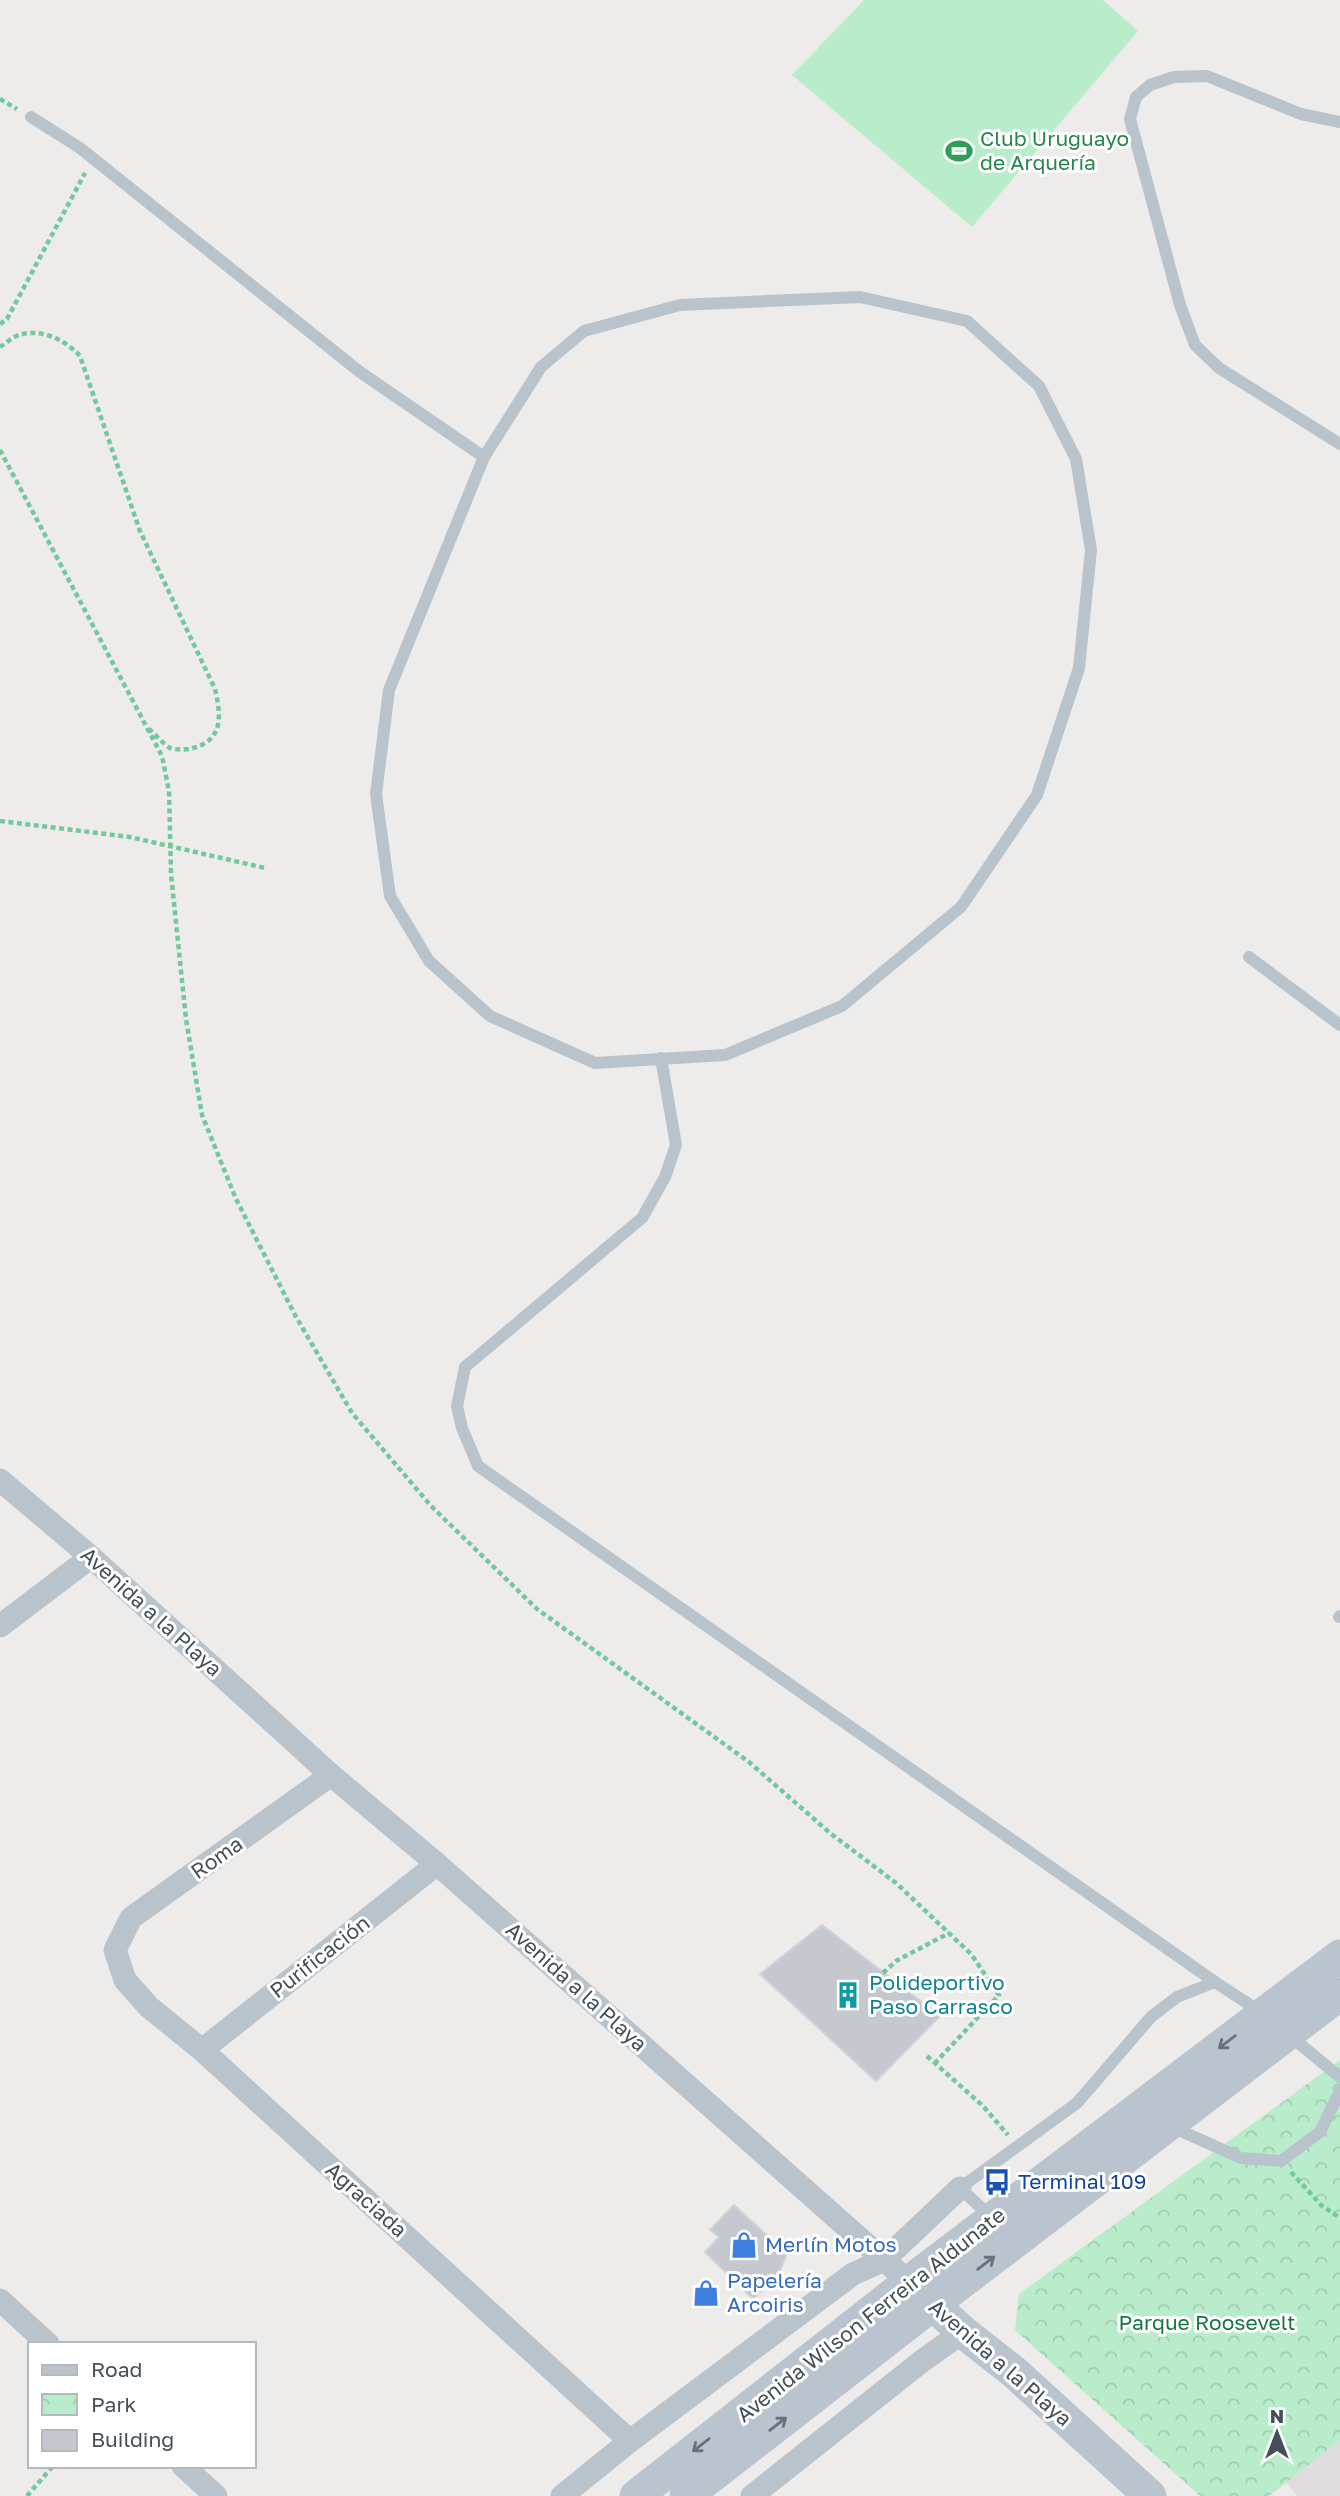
<svg xmlns="http://www.w3.org/2000/svg" width="1340" height="2496" font-family="'Golos Text',sans-serif">
  <style>
    .education { fill: #dfdcdd }
    .park { fill: url(#park-crowns) }
    .pitch { fill: #b9eccb }
    .building { fill: #c5c8ce; stroke: #cfd2d7; stroke-width: 2 }
    .lines { fill: none; stroke-linecap: round; stroke-linejoin: round }
    .path { stroke: #72c99b; stroke-width: 4.5; stroke-dasharray: 5 3.5; stroke-linecap: butt }
    .lane { stroke: #b9c3cb; stroke-width: 12 }
    .street { stroke: #b9c3cb; stroke-width: 23 }
    .secondary { stroke: #b9c4cf; stroke-width: 33 }
    .oneway { stroke: #67727c }
    .labels { text-anchor: middle; stroke-width: 6; stroke-linejoin: round; paint-order: stroke }
    .leisure-label { font-size: 21px; fill: #27864d; stroke: #fff; text-anchor: start }
    .street-label { font-size: 21px; fill: #444f58; stroke: #fff }
    .culture-label { font-size: 21px; fill: #0d838f; stroke: #fff; text-anchor: start }
    .transit-label { font-size: 21px; fill: #164399; stroke: #fff; text-anchor: start }
    .shop-label { font-size: 21px; fill: #366cbe; stroke: #fff; text-anchor: start }
    .park-label { font-size: 21px; fill: #187643; stroke: #fff }
  </style>
  <defs>
    <pattern id="park-crowns" width="20" height="18" patternUnits="userSpaceOnUse" patternTransform="scale(1.75)"><rect width="20" height="18" fill="#b9eccb"/><path d="M2 6a3 3 0 1 1 6 0M12 15a3 3 0 1 1 6 0" fill="none" stroke="#a0ccb0"/></pattern>
  </defs>
  <rect width="100%" height="100%" fill="#eeebeb"/>
  <path class="education" d="M1340 2440V2496H1297L1286 2482Z"/>
  <path class="park" d="M1340 2060V2440L1269 2496H1200L1015 2330 1019 2294Z"/>
  <path class="pitch" d="M864 0H1103L1138 31 972 227 792 75Z"/>
  <path class="building" d="M822 1925 940 2016 876 2081 760 1974Z
    M734 2205 787 2254 779 2273 753 2299 705 2252 719 2237 710 2230Z"/>
  <g class="lines">
    <path class="path" d="M0 99 17 109
      M0 324 7 319 85 173
      M0 347C6 343 13 337 19 335 42 328 65 340 80 356L140 531 215 689C221 715 224 740 193 748 187 750 176 750 170 748 163 744 155 734 149 729
      M0 450 162 756 169 791 171 874 186 1019 202 1115 236 1199 295 1315 352 1413 431 1506 537 1609 749 1762 830 1833 896 1883 971 1954 999 1995 935 2063
      M0 821 130 837 265 868
      M883 1973 896 1961 949 1933
      M927 2056 983 2106 1008 2135
      M1291 2172 1321 2205 1340 2218
      M27 2496 53 2466"/>
    <path class="lane" d="M31 117 80 148 360 372 484 457
      M1340 122 1301 114 1207 76 1174 77 1150 85 1136 97 1130 119 1180 305 1195 345 1219 368 1340 444
      M860 297 967 321 1039 386 1076 459 1091 550 1079 668 1037 795 961 907 842 1006 725 1055 595 1063 490 1016 429 961 390 896 376 794 389 690 484 457 541 367 584 331 680 305Z
      M1249 957 1340 1025
      M661 1058 676 1145 665 1177 642 1218 465 1367 457 1406 462 1428 478 1466 1215 1982 1261 2012
      M1339 1617 1340 1616
      M1289 2035 1340 2077
      M1172 2127 1241 2158 1281 2161 1320 2132 1340 2091
      M991 2217 960 2188 1077 2103 1151 2017 1177 1997 1215 1982"/>
    <path class="street" d="M0 1480 91 1557 331 1775 437 1864 909 2282
      M0 1626 91 1557
      M331 1775 131 1918 115 1950 125 1980 149 2007 202 2050 630 2441
      M202 2050 437 1864
      M0 2300 48 2344
      M183 2466 216 2496
      M562 2496 630 2441 853 2274 884 2260 960 2188
      M752 2496 922 2361 963 2332"/>
    <path class="secondary" d="M916 2289 963 2332 1014 2372 1150 2496
      M636 2496 909 2282 1340 1956
      M686 2496 932 2305 1340 1994"/>
  </g>
  <defs><path id="oneway-shaft" d="M-6 0H5M1.5-3L5.5 0L1.5 3" fill="none" stroke-width="1.6" stroke-linecap="round" stroke-linejoin="round" transform="scale(1.75)"/></defs>
  <g class="oneway">
    <use href="#oneway-shaft" transform="translate(1227 2042) rotate(143)"/>
    <use href="#oneway-shaft" transform="translate(986 2263) rotate(-37)"/>
    <use href="#oneway-shaft" transform="translate(778 2424) rotate(-38)"/>
    <use href="#oneway-shaft" transform="translate(701 2445) rotate(142)"/>
  </g>
  <defs>
    <symbol id="stadium-bare" viewBox="-9 -9 18 18"><path d="M0-5a6.5 5 0 1 0 0 10a6.5 5 0 1 0 0-10ZM-3.5-1.8h7v3.6h-7Z" fill="#2e9e5b" stroke="#fff" stroke-width="2.5" paint-order="stroke"/></symbol>
    <symbol id="building-bare" viewBox="-9 -9 18 18"><path d="M-4-6H4V6H1V3H-1V6H-4ZM-2.5-4.3h1.7v1.8h-1.7ZM.8-4.3h1.7v1.8H.8ZM-2.5-1h1.7V.8h-1.7ZM.8-1h1.7V.8H.8Z" fill="#0f9aa8" stroke="#fff" stroke-width="2.5" paint-order="stroke"/></symbol>
    <symbol id="bus-bare" viewBox="-9 -9 18 18"><path d="M-5-6H5V4H4V6H2V4H-2V6H-4V4H-5ZM-3.5-4V0h7V-4ZM-3.5 1.2v1.5H-2V1.2ZM2 1.2v1.5H3.5V1.2Z" fill="#1a4fb4" stroke="#fff" stroke-width="2.5" paint-order="stroke"/></symbol>
    <symbol id="shop-bare" viewBox="-9 -9 18 18"><path d="M-5-2.5h2.3a2.7 3.5 0 0 1 5.4 0H5L5.5 6h-11ZM-1.5-2.5h3a1.5 2.3 0 0 0-3 0Z" fill="#3f7fe0" stroke="#fff" stroke-width="2.5" paint-order="stroke"/></symbol>
  </defs>
  <g fill-rule="evenodd">
    <use href="#stadium-bare" x="940" y="132" width="38" height="38"/>
    <use href="#building-bare" x="829" y="1976" width="38" height="38"/>
    <use href="#bus-bare" x="978" y="2163" width="38" height="38"/>
    <use href="#shop-bare" x="725" y="2226" width="38" height="38"/>
    <use href="#shop-bare" x="687" y="2274" width="38" height="38"/>
  </g>
  <g class="labels">
    <g class="leisure-label">
      <text x="980" y="146">Club Uruguayo<tspan x="980" dy="24">de Arquería</tspan></text>
    </g>
    <g class="street-label">
      <text transform="translate(151 1612) rotate(42)" y="7">Avenida a la Playa</text>
      <text transform="translate(217 1858) rotate(-35)" y="7">Roma</text>
      <text transform="translate(320 1957) rotate(-38)" y="7">Purificación</text>
      <text transform="translate(576 1987) rotate(42)" y="7">Avenida a la Playa</text>
      <text transform="translate(366 2200) rotate(42)" y="7">Agraciada</text>
      <text transform="translate(871 2315) rotate(-38)" y="7">Avenida Wilson Ferreira Aldunate</text>
      <text transform="translate(1000 2363) rotate(41)" y="7">Avenida a la Playa</text>
    </g>
    <g class="culture-label">
      <text x="869" y="1990">Polideportivo<tspan x="869" dy="24">Paso Carrasco</tspan></text>
    </g>
    <g class="transit-label">
      <text x="1018" y="2189">Terminal 109</text>
    </g>
    <g class="shop-label">
      <text x="765" y="2252">Merlín Motos</text>
      <text x="727" y="2288">Papelería<tspan x="727" dy="24">Arcoiris</tspan></text>
    </g>
    <g class="park-label">
      <text x="1207" y="2330">Parque Roosevelt</text>
    </g>
  </g>
  <rect x="28" y="2342" width="228" height="126" fill="#ffffff" stroke="#b4b9bc" stroke-width="2"/>
  <rect x="42" y="2365" width="35" height="10" fill="#b9c4cf" stroke="#b4b9bc" stroke-width="2"/>
  <text x="91" y="2377" font-size="21" fill="#444f58">Road</text>
  <rect x="42" y="2394" width="35" height="21" fill="url(#park-crowns)" stroke="#b4b9bc" stroke-width="2"/>
  <text x="91" y="2412" font-size="21" fill="#444f58">Park</text>
  <rect x="42" y="2430" width="35" height="21" fill="#c5c8ce" stroke="#b4b9bc" stroke-width="2"/>
  <text x="91" y="2447" font-size="21" fill="#444f58">Building</text>
  <g transform="translate(1277 2433)" stroke="#ffffff" stroke-width="5" paint-order="stroke">
  <path d="M0-5L12 26L0 18L-12 26Z" fill="#444f58"/>
  <text y="-10" font-size="19" font-weight="bold" text-anchor="middle" fill="#444f58">N</text>
  </g>
</svg>
